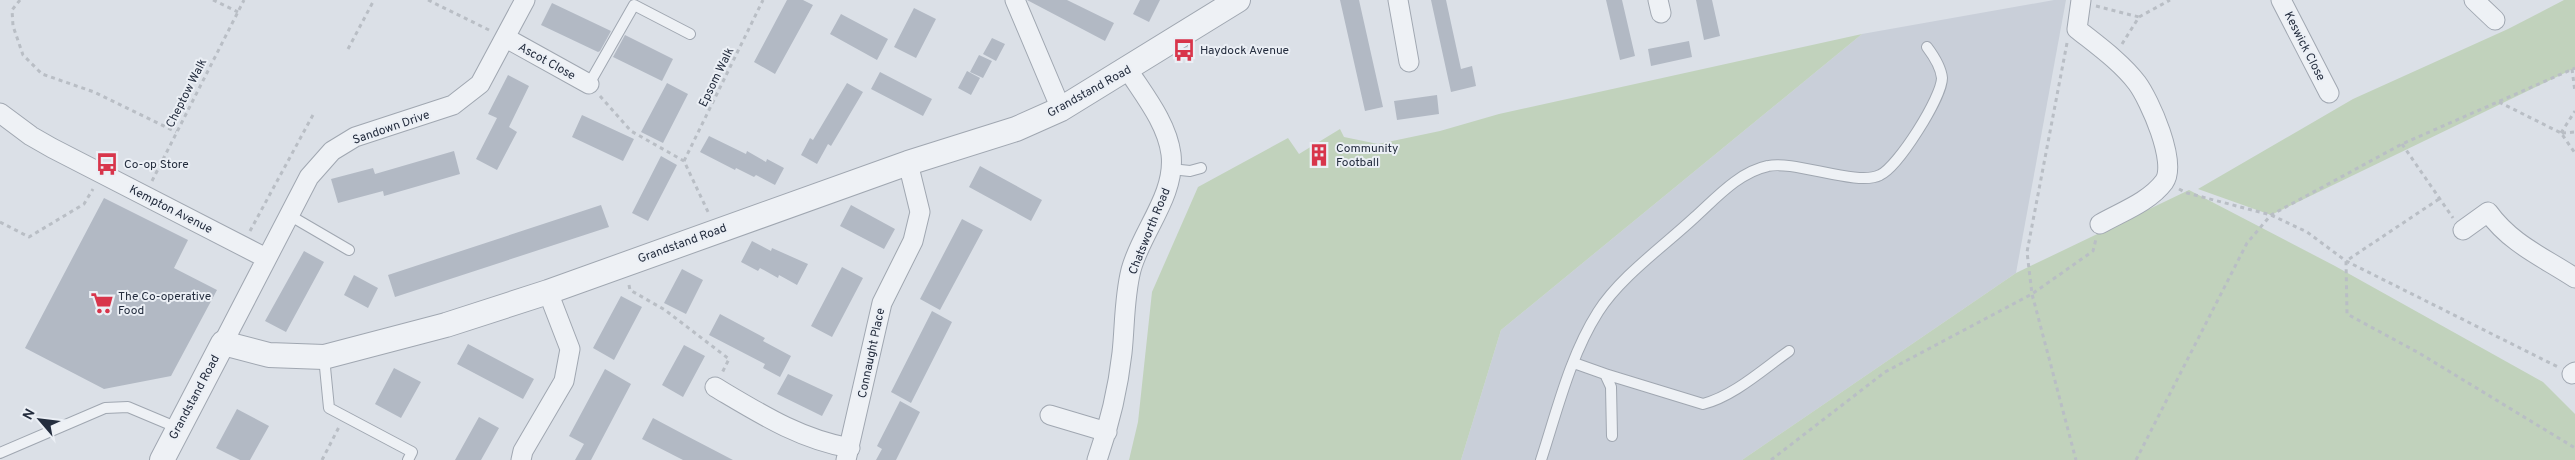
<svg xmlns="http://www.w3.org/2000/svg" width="2575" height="460" font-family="Overpass,sans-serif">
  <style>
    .built { fill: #c9cfd9 }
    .green { fill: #c1d2bc }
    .building { fill: #b2b9c4 }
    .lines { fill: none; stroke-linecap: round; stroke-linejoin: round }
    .service-casing { stroke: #a0a7b1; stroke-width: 12 }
    .minor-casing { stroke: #a0a7b1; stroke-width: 21 }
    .tertiary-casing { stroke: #a0a7b1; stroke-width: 26 }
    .path { stroke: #b9bec5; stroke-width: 3; stroke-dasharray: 4 4; stroke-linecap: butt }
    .service { stroke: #eef1f5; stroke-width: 10 }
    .minor { stroke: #eef1f5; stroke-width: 19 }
    .tertiary { stroke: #eef1f5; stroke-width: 24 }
    .labels { text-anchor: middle; stroke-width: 4; stroke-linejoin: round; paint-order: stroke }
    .street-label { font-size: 12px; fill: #242d3e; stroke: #ebeff5 }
    .poi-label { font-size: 12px; fill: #242d3e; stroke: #ebeff5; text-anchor: start }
  </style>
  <rect width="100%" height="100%" fill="#dbe0e7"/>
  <path class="built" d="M2054 0H2066L2016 273 1742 460H1461L1501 330 1862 34Z"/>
  <path class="green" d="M2564 0H2575V68L2271 215 2198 189 2353 99 2508 29Z
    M1862 34 1501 330 1461 460H1129L1138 422 1152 292 1198 187 1288 138 1299 154 1340 129 1344 137 1378 144 1440 131 1499 114Z
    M2189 190 2335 266 2543 382 2575 414V460H1742L2016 273Z"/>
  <path class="building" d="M787 0H803L813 5 775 74 754 62Z
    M1027 0H1067L1114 23 1105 41Z
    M1140 0H1160L1149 22 1133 14Z
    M1340 0H1359L1383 107 1365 111Z
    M1431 0H1446L1461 69 1472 66 1476 86 1451 92Z
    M1606 0H1622L1635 56 1620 60Z
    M1696 0H1712L1720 36 1704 40Z
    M552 3 611 31 600 51 598 52 541 25Z
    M914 8 936 19 916 58 894 47Z
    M841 14 888 39 877 60 830 34Z
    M625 35 673 59 662 81 613 57Z
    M992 38 1005 44 996 61 983 54Z
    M1689 41 1692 57 1651 66 1648 49Z
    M979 55 992 61 983 78 970 72Z
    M967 71 980 78 971 95 958 88Z
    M880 72 932 99 923 116 871 89Z
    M508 75 529 86 509 127 517 132 497 170 476 159 497 118 488 114Z
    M667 83 688 94 663 143 641 132Z
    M847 83 863 92 831 146 828 144 817 164 801 155 810 138 813 140Z
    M1437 95 1439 114 1397 120 1394 101Z
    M582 115 634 139 623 161 572 137Z
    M709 136 746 154 747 151 766 162 767 159 784 168 775 185 756 175 754 177 736 168 735 170 700 152Z
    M454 151 460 174 384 196 383 191 338 203 331 179 373 168 375 174Z
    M661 156 677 165 648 221 632 213Z
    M980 166 1042 200 1031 221 969 187Z
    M104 198 188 240 174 268 217 290 171 376 104 389 25 348Z
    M601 205 609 227 395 297 388 275Z
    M851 205 895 229 884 249 840 226Z
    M962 219 983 230 940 310 920 299Z
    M752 241 771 251 772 248 808 264 797 285 779 275 778 278 760 268 758 271 741 262Z
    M304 251 324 262 286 332 265 321Z
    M842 267 863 278 832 337 811 326Z
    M682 269 703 280 686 314 664 303Z
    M354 275 378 288 368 308 344 295Z
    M621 296 642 307 614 360 593 348Z
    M932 311 952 322 911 403 891 392Z
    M720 314 765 338 763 341 791 356 780 377 763 368 765 364 709 335Z
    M468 344 534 379 523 399 457 364Z
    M684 345 705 356 683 397 662 385Z
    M394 368 421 382 401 418 375 404Z
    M605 369 631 384 591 460H575L584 444 569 436Z
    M788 374 833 395 822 416 777 394Z
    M900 401 920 412 896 460H876L882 449 877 446Z
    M237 409 269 426 250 460H240L216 448Z
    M479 417 499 428 481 460H455Z
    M653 418 685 435 733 460H683L642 439Z"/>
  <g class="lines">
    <defs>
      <path id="service" d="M589 84 634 5 690 34
        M1171 169 1190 171 1201 168
        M289 215 349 250
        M324 357 329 408 412 452 408 460
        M1574 363 1605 374 1611 387 1612 436
        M1605 374 1703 404C1734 396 1762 370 1789 351
        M0 453 105 408 128 407 178 428
        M1541 460C1557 411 1570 356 1598 312 1620 277 1664 246 1695 217 1716 198 1739 172 1768 166 1794 160 1858 187 1880 175 1898 167 1942 97 1942 78 1941 68 1933 55 1927 47"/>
      <path id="minor" d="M1015 0 1061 109
        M1398 0 1409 62
        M1658 0 1661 13
        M2081 0 2077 29C2097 45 2121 62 2137 83 2149 99 2178 163 2164 182 2149 202 2121 212 2100 224
        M2281 0 2329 93
        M2474 0 2495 20
        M506 38 589 84
        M0 113 31 136 52 148 266 258
        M2463 230 2488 212C2511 244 2543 257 2575 278
        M223 343 309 177 332 151 355 137 453 105 480 84 525 0
        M2572 374 2575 372
        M715 387C759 413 799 439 850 448
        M1050 415 1107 432
        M521 460 523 451 564 381 570 349 548 292
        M846 460 882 303 913 241 920 212 908 163
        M1097 460C1109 426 1118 389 1122 353 1125 325 1124 298 1131 270 1141 232 1176 195 1171 154 1167 123 1144 95 1128 70"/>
      <path id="tertiary" d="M162 460 223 343 269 355 324 357 446 325 548 292 908 163 1016 129 1061 109 1238 0"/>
    </defs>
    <use href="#service" class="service-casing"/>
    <use href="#minor" class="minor-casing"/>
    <use href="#tertiary" class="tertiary-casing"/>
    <path class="path" d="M20 0 12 10 13 26 23 55 42 74 94 92 176 132
      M213 0 238 12
      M428 0 491 31
      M2096 6 2139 17
      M2067 43 2027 252 2032 294 2076 460
      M2122 44 2139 17 2170 0
      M348 49 374 0
      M2572 69 2575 92
      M600 96 631 131 684 161 709 214
      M2499 102 2561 133 2575 153
      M2561 133 2575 111
      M2562 133 2575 132
      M2402 144 2453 218
      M684 161 763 0
      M152 181 244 0
      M2179 189 2187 193 2271 215 2307 232 2346 261 2558 367
      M2439 199 2346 261 2347 314 2419 353 2575 448
      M0 222 29 237 84 204 93 189
      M250 231 314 113
      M629 285 630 290 665 310 729 359 722 373
      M322 460 339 427
      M1771 460 1885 372 2032 294 2093 251 2096 239
      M2136 460 2247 243 2271 215 2402 144 2575 68"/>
    <use href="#service" class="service"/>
    <use href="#minor" class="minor"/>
    <use href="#tertiary" class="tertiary"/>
  </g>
  <defs>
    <symbol id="bus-bare" viewBox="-9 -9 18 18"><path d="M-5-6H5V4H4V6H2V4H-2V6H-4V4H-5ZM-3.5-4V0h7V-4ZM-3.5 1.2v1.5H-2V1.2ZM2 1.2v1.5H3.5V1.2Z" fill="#d8354b" stroke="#ebeff5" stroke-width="2.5" paint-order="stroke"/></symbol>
    <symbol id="building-bare" viewBox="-9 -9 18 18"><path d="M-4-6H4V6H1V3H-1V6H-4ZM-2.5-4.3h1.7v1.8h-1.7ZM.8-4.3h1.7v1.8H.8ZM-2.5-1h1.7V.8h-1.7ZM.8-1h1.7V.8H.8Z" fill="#d8354b" stroke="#ebeff5" stroke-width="2.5" paint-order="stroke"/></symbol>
    <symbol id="supermarket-bare" viewBox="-9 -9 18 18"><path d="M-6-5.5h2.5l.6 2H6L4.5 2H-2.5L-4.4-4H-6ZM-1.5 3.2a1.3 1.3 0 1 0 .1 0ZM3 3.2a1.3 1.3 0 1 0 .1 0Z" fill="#d8354b" stroke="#ebeff5" stroke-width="2.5" paint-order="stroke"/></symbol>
  </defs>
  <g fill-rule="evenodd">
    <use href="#bus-bare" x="1168" y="34" width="32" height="32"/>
    <use href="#building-bare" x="1303" y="139" width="32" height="32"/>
    <use href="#bus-bare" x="91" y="148" width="32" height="32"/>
    <use href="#supermarket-bare" x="86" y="287" width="32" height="32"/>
  </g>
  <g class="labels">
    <g class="street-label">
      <text transform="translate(2305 46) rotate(63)" y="4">Keswick Close</text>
      <text transform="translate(547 61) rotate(29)" y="4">Ascot Close</text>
      <text transform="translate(716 77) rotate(-64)" y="4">Epsom Walk</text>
      <text transform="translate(1089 91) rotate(-29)" y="4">Grandstand Road</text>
      <text transform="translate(186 93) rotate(-63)" y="4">Cheptow Walk</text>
      <text transform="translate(391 127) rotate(-19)" y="4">Sandown Drive</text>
      <text transform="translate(171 209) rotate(27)" y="4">Kempton Avenue</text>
      <text transform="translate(1149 231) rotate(-68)" y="4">Chatsworth Road</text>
      <text transform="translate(682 243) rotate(-20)" y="4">Grandstand Road</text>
      <text transform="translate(871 353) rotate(-78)" y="4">Connaught Place</text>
      <text transform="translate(194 397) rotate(-62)" y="4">Grandstand Road</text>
    </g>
    <g class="poi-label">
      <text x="1200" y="54">Haydock Avenue</text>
      <text x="1336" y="152">Community<tspan x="1336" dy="14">Football</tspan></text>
      <text x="124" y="168">Co-op Store</text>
      <text x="118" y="300">The Co-operative<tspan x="118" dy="14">Food</tspan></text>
    </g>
  </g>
  <g transform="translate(40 420) rotate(298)" stroke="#ebeff5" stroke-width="4" paint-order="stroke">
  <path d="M0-4L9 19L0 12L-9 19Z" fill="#242d3e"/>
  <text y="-8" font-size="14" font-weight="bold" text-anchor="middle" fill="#242d3e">N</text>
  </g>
</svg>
